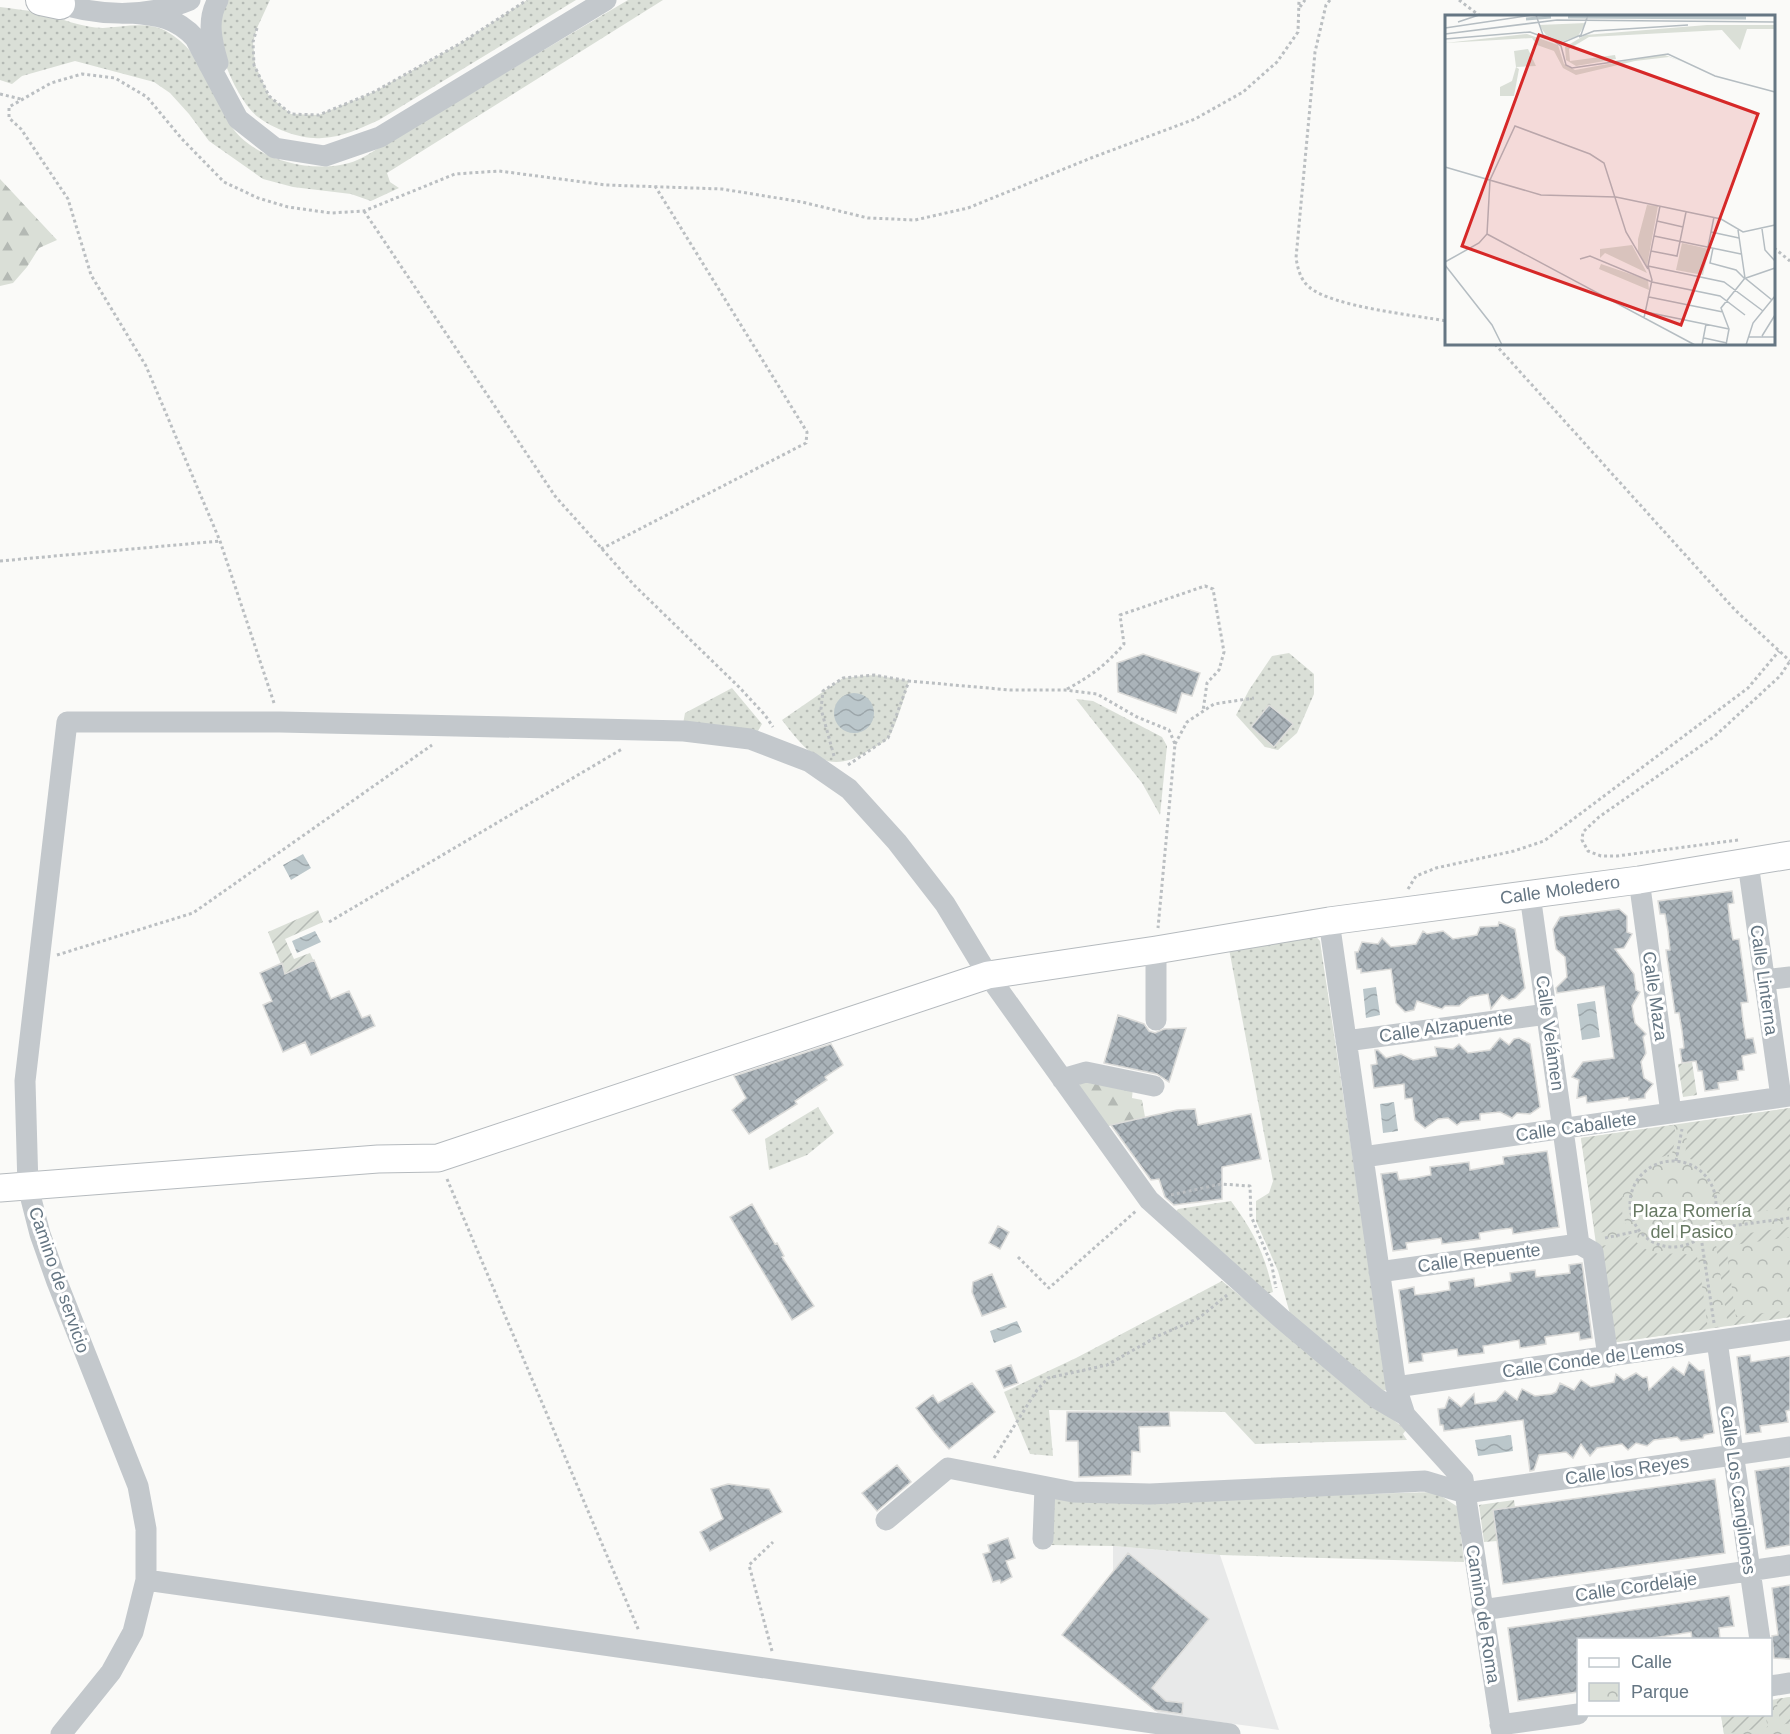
<svg xmlns="http://www.w3.org/2000/svg" width="1790" height="1734" font-family="Helvetica,sans-serif">
  <style>
    .built { fill: #e8e9e9 }
    .grass { fill: url(#grass-dots) }
    .forest { fill: url(#forest-firs) }
    .park { fill: url(#park-crowns) }
    .garden { fill: url(#garden-furrows) }
    .water { fill: url(#water-waves) }
    .building { fill: url(#building-cross-hatch); stroke: #dcdcda; stroke-width: 1.5 }
    .lines { fill: none; stroke-linecap: round; stroke-linejoin: round }
    .major-casing { stroke: #b5babe; stroke-width: 29 }
    .highway-casing { stroke: #b4b9bd; stroke-width: 32 }
    .path { stroke: #bbbfc2; stroke-width: 3; stroke-dasharray: 3 3; stroke-linecap: butt }
    .minor { stroke: #c3c8cc; stroke-width: 21 }
    .major { stroke: #fff; stroke-width: 27 }
    .highway { stroke: #fff; stroke-width: 30 }
    .labels { text-anchor: middle; stroke-width: 6; stroke-linejoin: round; paint-order: stroke }
    .street-label { font-size: 18px; fill: #657683; stroke: #fff }
    .park-label { font-size: 18px; fill: #687a64; stroke: #fff }
    .inset-river { fill: none; stroke: #bbc7cb; stroke-width: 3 }
    .inset-road { fill: none; stroke: #b5bdc2; stroke-width: 1.5 }
    .view { fill: #d62828; fill-opacity: 0.15; stroke: #d62828; stroke-width: 3 }
    .inset-edge { fill: none; stroke: #657683; stroke-width: 3 }
  </style>
  <defs>
    <pattern id="grass-dots" width="8" height="8" patternUnits="userSpaceOnUse" patternTransform="scale(1.5)"><rect width="8" height="8" fill="#dadfd7"/><path d="M2 2h.1M6 6h.1" fill="none" stroke="#b4b9b4" stroke-width="1.8" stroke-linecap="round"/></pattern>
    <pattern id="forest-firs" width="22" height="20" patternUnits="userSpaceOnUse" patternTransform="scale(1.5)"><rect width="22" height="20" fill="#dadfd7"/><path d="M5 1l3.5 6h-7zM16 11l3.5 6h-7z" fill="#b4b9b4"/></pattern>
    <pattern id="park-crowns" width="20" height="18" patternUnits="userSpaceOnUse" patternTransform="scale(1.5)"><rect width="20" height="18" fill="#dadfd7"/><path d="M2 6a3 3 0 1 1 6 0M12 15a3 3 0 1 1 6 0" fill="none" stroke="#b4b9b4"/></pattern>
    <pattern id="garden-furrows" width="10" height="10" patternUnits="userSpaceOnUse" patternTransform="scale(1.5)"><rect width="10" height="10" fill="#dadfd7"/><path d="M-1 1l2-2M0 10L10 0M9 11l2-2" fill="none" stroke="#b4b9b4"/></pattern>
    <pattern id="water-waves" width="16" height="10" patternUnits="userSpaceOnUse" patternTransform="scale(1.5)"><rect width="16" height="10" fill="#bbc7cb"/><path d="M0 5q4-4 8 0t8 0" fill="none" stroke="#9ca6aa"/></pattern>
    <pattern id="building-cross-hatch" width="8" height="8" patternUnits="userSpaceOnUse" patternTransform="scale(1.5)"><rect width="8" height="8" fill="#aab3b9"/><path d="M0 0l8 8M0 8l8-8" fill="none" stroke="#8e969c"/></pattern>
  </defs>
  <rect width="100%" height="100%" fill="#fafaf8"/>
  <path class="built" d="M1113 1546 1220 1555 1279 1730 1159 1714 1062 1635 1113 1573Z"/>
  <path class="grass" d="M227 0H270L257 28 253 42 255 65 269 96 291 114 319 115 374 92 461 43 527 0H576L379 120C361 128 343 137 322 138 303 140 273 129 258 117 240 103 222 62 219 40 217 29 222 14 223 3Z
    M628 0H663L387 173 390 182 399 188 371 201 351 194 293 187 263 179 209 141 189 114 170 93 154 82 75 61 22 76 12 84 0 80V7C13 9 28 10 41 13 61 18 82 28 103 28 123 27 148 21 166 31 206 55 208 87 230 124 251 159 311 174 349 163 360 160 372 152 382 146Z
    M1289 653 1314 674V694L1297 733 1278 750 1265 747 1236 715 1249 690 1272 656Z
    M874 675 909 681C906 692 895 730 888 738 884 743 874 747 868 751 827 777 807 753 782 720L843 678Z
    M732 688 762 724 758 731 683 724 685 713Z
    M1076 699 1093 701 1162 737 1167 746 1160 815 1142 783Z
    M1312 932 1320 941 1322 955 1388 1390 1379 1391 1290 1314 1278 1271 1256 1221V1201L1269 1193 1273 1181 1229 949Z
    M818 1107 834 1133 807 1155 769 1170 765 1139Z
    M1231 1201C1254 1232 1265 1254 1273 1292L1264 1295 1174 1214 1178 1209Z
    M1222 1281 1406 1430 1403 1434 1407 1440 1255 1444 1225 1412 1049 1410 1053 1456 1030 1454 1004 1392 1076 1358Z
    M1435 1492 1458 1507 1464 1562 1220 1555 1113 1546 1050 1545 1052 1497 1145 1500Z"/>
  <path class="forest" d="M0 179 57 240 39 248 27 267 13 283 0 286Z
    M1079 1082 1133 1087 1132 1098 1142 1100 1145 1117 1105 1127 1080 1089Z"/>
  <path class="park" d="M1790 1108V1317L1610 1343 1581 1138Z
    M1790 1697V1734H1724L1721 1715 1770 1714 1771 1700Z"/>
  <path class="garden" d="M318 910 323 922 285 939 294 959 310 953 316 966 295 975 292 970 285 974 268 932Z
    M1692 1062 1697 1095 1683 1097 1678 1064Z
    M1790 1108V1207L1735 1215 1728 1213 1713 1178 1694 1160 1685 1158 1688 1123Z
    M1674 1125 1676 1136 1672 1154C1646 1161 1631 1168 1623 1195 1621 1204 1621 1215 1626 1223L1605 1232 1595 1233 1581 1138Z
    M1790 1227V1237L1726 1246 1736 1317 1790 1310V1317L1728 1326 1715 1238Z
    M1630 1236C1660 1267 1667 1246 1697 1257L1699 1263 1708 1329 1610 1343 1596 1246 1609 1245Z
    M1514 1500 1515 1507 1493 1510 1497 1541 1484 1542 1479 1505Z
    M1790 1697V1723L1781 1725 1776 1699Z
    M1721 1715H1765L1768 1727 1724 1734Z"/>
  <path class="water" d="M834 713a20 20 0 1 1 40 0a20 20 0 1 1-40 0Z
    M303 854 311 868 291 880 283 865Z
    M315 931 321 942 297 953 292 941Z
    M1376 987 1380 1015 1366 1018 1363 989Z
    M1595 1001 1600 1037 1582 1040 1577 1004Z
    M1394 1102 1398 1131 1383 1133 1380 1104Z
    M1017 1321 1022 1332 994 1343 990 1331Z
    M1511 1435 1513 1451 1478 1456 1475 1440Z"/>
  <path class="building" d="M1143 654 1200 673 1192 696 1182 693 1176 713 1118 692 1117 663Z
    M1269 705 1293 724 1274 747 1251 727Z
    M1732 891 1734 903 1728 904 1730 922 1733 940 1739 939 1748 1002 1741 1003 1743 1021 1746 1039 1753 1038 1756 1053 1742 1056 1744 1070 1737 1071 1738 1080 1718 1083 1719 1089 1705 1091 1702 1071H1698L1696 1061 1682 1063 1680 1049 1684 1048 1682 1031 1679 1013H1675L1666 950H1670L1668 931 1665 914H1660L1658 901Z
    M1619 909 1627 916V932L1632 934 1624 948 1615 949 1634 974 1636 990 1640 992 1632 1006 1635 1023 1646 1034 1643 1037 1646 1053 1641 1062 1644 1078 1653 1084 1645 1094V1098L1629 1100V1097L1587 1103 1586 1096 1577 1098 1579 1080 1572 1077 1583 1062 1614 1058 1604 986 1557 993 1556 988 1567 977 1565 957 1556 949 1553 929 1560 917Z
    M1499 922 1515 929 1525 988 1515 998 1509 1000 1502 995 1491 1009 1488 994 1470 997 1459 1006H1445L1442 1009 1417 1001 1414 1010 1405 1012 1396 1003 1391 969 1361 973V969H1357L1355 952H1358L1362 942 1378 944 1382 938 1391 947 1416 944 1423 931 1427 934 1443 931 1453 939 1477 935 1480 927 1498 926Z
    M314 960 331 999 349 991 362 1018 370 1015 375 1026 311 1055 305 1042 283 1052 263 1005 272 1001 260 973 282 963 285 974Z
    M1118 1015 1144 1024 1149 1031 1155 1033 1164 1029 1186 1028 1169 1082 1157 1074 1104 1063Z
    M1500 1038 1509 1045 1514 1039 1519 1038 1530 1044 1540 1107 1530 1114 1517 1113 1512 1118 1500 1112 1480 1114V1120L1461 1122 1457 1125 1448 1118 1438 1119 1425 1128 1415 1120 1412 1098 1405 1099 1404 1084 1374 1088 1371 1065 1377 1064 1375 1050H1378L1386 1058 1401 1054 1413 1060 1437 1056 1435 1047 1453 1049 1459 1044 1468 1053 1490 1050Z
    M831 1044 843 1065 825 1077 827 1080 795 1101 797 1104 749 1134 732 1110 746 1098 734 1076Z
    M1195 1109 1198 1125 1251 1114 1261 1159 1222 1167V1199L1174 1205 1165 1197 1159 1179 1151 1180 1111 1125 1177 1110Z
    M1547 1151 1559 1227 1513 1234 1512 1228 1496 1230 1479 1233 1480 1239 1442 1244 1441 1238 1406 1243 1407 1249 1393 1251 1381 1174 1397 1172 1399 1180 1415 1178 1431 1175 1430 1167 1469 1162 1470 1170 1504 1164 1503 1157Z
    M752 1204 775 1244 777 1243 784 1256 782 1257 814 1306 792 1320 730 1217Z
    M998 1226 1009 1232 1000 1249 989 1243Z
    M1582 1263 1592 1338 1580 1340 1579 1332 1545 1337 1546 1344 1520 1348 1519 1340 1483 1346 1484 1353 1458 1356 1457 1349 1422 1354 1423 1361 1409 1363 1399 1290 1414 1287 1415 1295 1432 1293 1450 1290 1449 1282 1474 1278 1475 1287 1511 1281 1510 1273 1535 1270 1536 1277 1570 1273 1569 1265Z
    M992 1274 1006 1307 982 1316 972 1292 973 1282Z
    M1750 1355 1751 1362 1790 1356V1410L1786 1411 1788 1422 1760 1426 1761 1432 1746 1434 1737 1357Z
    M1689 1362 1699 1371 1704 1370 1714 1433 1704 1435 1703 1438 1681 1441 1677 1437 1654 1440 1647 1446 1636 1443 1628 1450 1622 1444 1597 1448 1590 1456 1581 1444 1573 1458 1566 1452 1539 1455 1534 1470 1530 1471 1523 1420 1444 1431 1443 1425H1440L1438 1409 1445 1408 1449 1397 1461 1407 1474 1394 1475 1404 1496 1401 1505 1391 1517 1400 1522 1389 1535 1396 1552 1394 1556 1392 1560 1383 1574 1390 1581 1380 1591 1387 1614 1382 1616 1374 1624 1380 1636 1373 1643 1378 1647 1377 1649 1390 1673 1367 1684 1375Z
    M1011 1365 1018 1383 1004 1388 996 1371Z
    M972 1383 995 1412 949 1449 935 1433 916 1408 933 1395 938 1403Z
    M1067 1412H1169L1170 1426 1139 1427 1140 1452 1132 1451 1131 1475 1079 1477 1078 1441H1066Z
    M897 1465 911 1482 877 1511 862 1493Z
    M1790 1466V1545L1766 1549 1755 1471Z
    M1715 1479 1725 1553 1503 1584 1493 1510Z
    M728 1484 769 1489 782 1512 710 1551 700 1532 723 1519 711 1489Z
    M1008 1538 1015 1558 1006 1561 1012 1577 1001 1583 1000 1580 993 1582 983 1554 990 1552 988 1545Z
    M1128 1553 1209 1619 1152 1688 1166 1701 1183 1703 1182 1714 1155 1710 1062 1635Z
    M1790 1585V1659L1774 1658 1772 1636 1778 1635 1772 1588Z
    M1729 1596 1734 1626 1719 1628 1720 1640H1692L1691 1632 1641 1640H1578V1692L1518 1701 1508 1628Z"/>
  <g class="lines">
    <defs>
      <path id="major" d="M0 1188 378 1159 438 1158 988 975 1156 950 1329 921 1639 880 1790 855"/>
      <path id="highway" d="M41 0 60 4"/>
    </defs>
    <use href="#major" class="major-casing"/>
    <use href="#highway" class="highway-casing"/>
    <path class="path" d="M1330 0 1326 5 1315 52 1296 258C1298 269 1300 279 1309 287 1333 307 1414 315 1446 321
      M1459 0 1480 16
      M1300 7 1305 0
      M257 28 253 42 254 65 269 96 291 114 319 115 374 92 461 43 527 0
      M0 94 21 99
      M364 211 555 496 635 586 739 687 765 715 773 727
      M1774 248 1790 261
      M1495 344 1735 610 1790 661
      M601 549 806 443 807 432 655 186
      M0 561 220 541
      M1067 689C1091 676 1106 665 1124 644L1120 615 1205 586 1213 589 1224 652 1219 670 1207 683 1203 711
      M274 703 220 541 146 366 91 275 68 199 21 129 9 118V107L51 83 82 74 115 78 147 97 182 139 224 182 258 198 288 207 331 213 364 211 455 174 499 171 606 185 722 189 802 202 868 218 915 220 968 208 1091 158 1195 119 1243 92 1277 62 1298 32 1299 0
      M1175 744 1187 722 1214 704 1254 698
      M834 756 821 709 823 691 843 678 874 675 909 681
      M848 765 888 738 909 681 1010 690H1065L1097 694 1137 717 1169 730 1175 744 1158 928
      M1738 840 1617 856H1601L1588 851 1582 840 1583 832 1599 817 1715 736 1780 676 1790 661
      M1408 889 1416 876 1436 868 1514 851 1544 841 1748 688 1779 651
      M329 922 622 749
      M57 955 193 913 432 745
      M1676 1161 1682 1129
      M1630 1204a43 43 0 1 1 86 0a43 43 0 1 1-86 0Z
      M447 1179 639 1631
      M1171 1195 1221 1184 1250 1186 1251 1216 1272 1266 1276 1288
      M1709 1229 1790 1218
      M1701 1237 1714 1323
      M1605 1238 1638 1231
      M1018 1257 1049 1288 1136 1211
      M994 1458 1037 1390 1048 1378 1107 1365 1158 1336 1199 1318 1227 1295
      M772 1651 749 1565 773 1542"/>
    <path class="minor" d="M48 0C94 16 144 19 190 0
      M218 0C206 20 212 42 218 63
      M131 13C158 15 177 18 195 38L238 119 275 148 325 156 380 137 606 0
      M1748 863 1781 1097
      M1639 880 1671 1113
      M1530 895 1579 1244
      M1329 921 1396 1387 1405 1415 1463 1479 1502 1734
      M1764 980 1790 977
      M1156 1020V950
      M1346 1041 1547 1014
      M1062 1079 1086 1072 1154 1086
      M1363 1157 1790 1096
      M1579 1244 1593 1252 1608 1357
      M1379 1272 1579 1244
      M1717 1341 1760 1640
      M1396 1387 1790 1330
      M886 1520 948 1468 1073 1492 1150 1494 1425 1481 1465 1493 1790 1447
      M1043 1539 1045 1487
      M146 1580 1230 1734
      M1482 1610 1790 1565
      M1770 1686 1790 1683
      M1500 1725 1578 1714
      M61 1734 111 1672 133 1632 146 1580V1529L138 1486 57 1282 40 1234 28 1187 25 1081 67 722H280L684 731 750 739 810 762 849 789 897 842 945 904 988 975 1149 1200 1283 1320 1376 1398 1405 1415"/>
    <use href="#major" class="major"/>
    <use href="#highway" class="highway"/>
  </g>
  <g class="labels">
    <g class="street-label">
      <text transform="translate(1560 890) rotate(-8)" y="6">Calle Moledero</text>
      <text transform="translate(1764 980) rotate(82)" y="6">Calle Linterna</text>
      <text transform="translate(1655 996) rotate(82)" y="6">Calle Maza</text>
      <text transform="translate(1446 1027) rotate(-8)" y="6">Calle Alzapuente</text>
      <text transform="translate(1550 1033) rotate(82)" y="6">Calle Velámen</text>
      <text transform="translate(1576 1127) rotate(-8)" y="6">Calle Caballete</text>
      <text transform="translate(1479 1258) rotate(-8)" y="6">Calle Repuente</text>
      <text transform="translate(59 1280) rotate(71)" y="6">Camino de servicio</text>
      <text transform="translate(1593 1359) rotate(-8)" y="6">Calle Conde de Lemos</text>
      <text transform="translate(1627 1470) rotate(-8)" y="6">Calle los Reyes</text>
      <text transform="translate(1738 1490) rotate(82)" y="6">Calle Los Cangilones</text>
      <text transform="translate(1636 1587) rotate(-8)" y="6">Calle Cordelaje</text>
      <text transform="translate(1483 1614) rotate(81)" y="6">Camino de Roma</text>
    </g>
    <g class="park-label">
      <text x="1692" y="1217">Plaza Romería<tspan x="1692" dy="21">del Pasico</tspan></text>
    </g>
  </g>
  <g transform="translate(1445 15)">
    <rect width="330" height="330" fill="#fafaf8"/>
    <path d="M141 8 133 21 116 27 101 20 94 10ZM262 10H330V14H302L295 35 277 15 144 22 124 34 125 46 170 40 171 44 131 51 121 45 120 32 140 20ZM82 19 113 30 119 49 130 55 213 40H220L238 47 224 42 190 46 131 60 118 53 109 36 92 30 87 23 0 28ZM71 52 74 54 69 81H55V72L67 66ZM202 190 213 191 202 251 193 237V224ZM187 230 202 258 160 238 155 243V234ZM156 249 203 265 204 275 154 254Z" fill="#dadfd7"/>
    <path d="M83 34 91 51 71 52 69 36Z" fill="#dadfd7"/>
    <path d="M237 228 264 234 258 260 231 255Z" fill="#dadfd7"/>
    <path class="inset-river" d="M123 2 301 3M81 4 106 2"/>
    <path class="inset-road" d="M91 0 98 20 117 28 136 20 143 0M13 7 34 0M0 13 87 0M0 19 112 5 330 7M134 22 149 16 243 10M0 24 85 17 101 23M110 27 116 31 121 50 127 53 223 39 270 61 330 77M0 152 96 180 171 182 276 204 298 217 330 210M212 206 238 212M317 214 320 235 330 246M293 215 300 263 327 285M266 217 294 223M42 219 250 330M209 221 296 239M263 232 269 202M268 233 265 248 291 255 299 263M206 236 232 241 241 197M135 244 145 241 207 267 275 281 300 300M0 247 34 228 42 219 45 165 70 111 145 139 159 148 181 217 203 254M0 250 47 310 57 330M203 251 279 267 318 296M301 263 330 253M204 282 278 297M201 297 284 314M199 303 207 265 203 251 215 191M317 321 330 300M303 322H330M259 323 282 328M257 330 261 309M281 330 284 314 276 293 300 263M301 330 308 308 330 281"/>
    <path class="view" d="M94 20 313 99 236 310 17 231Z"/>
    <rect width="330" height="330" class="inset-edge"/>
  </g>
  <rect x="1577" y="1638" width="195" height="78" fill="#ffffff" stroke="#c1c8cd" stroke-width="1.5"/>
  <rect x="1589" y="1658" width="30" height="9" fill="#ffffff" stroke="#c1c8cd" stroke-width="1.5"/>
  <text x="1631" y="1668" font-size="18" fill="#657683">Calle</text>
  <rect x="1589" y="1683" width="30" height="18" fill="url(#park-crowns)" stroke="#c1c8cd" stroke-width="1.5"/>
  <text x="1631" y="1698" font-size="18" fill="#657683">Parque</text>
</svg>
